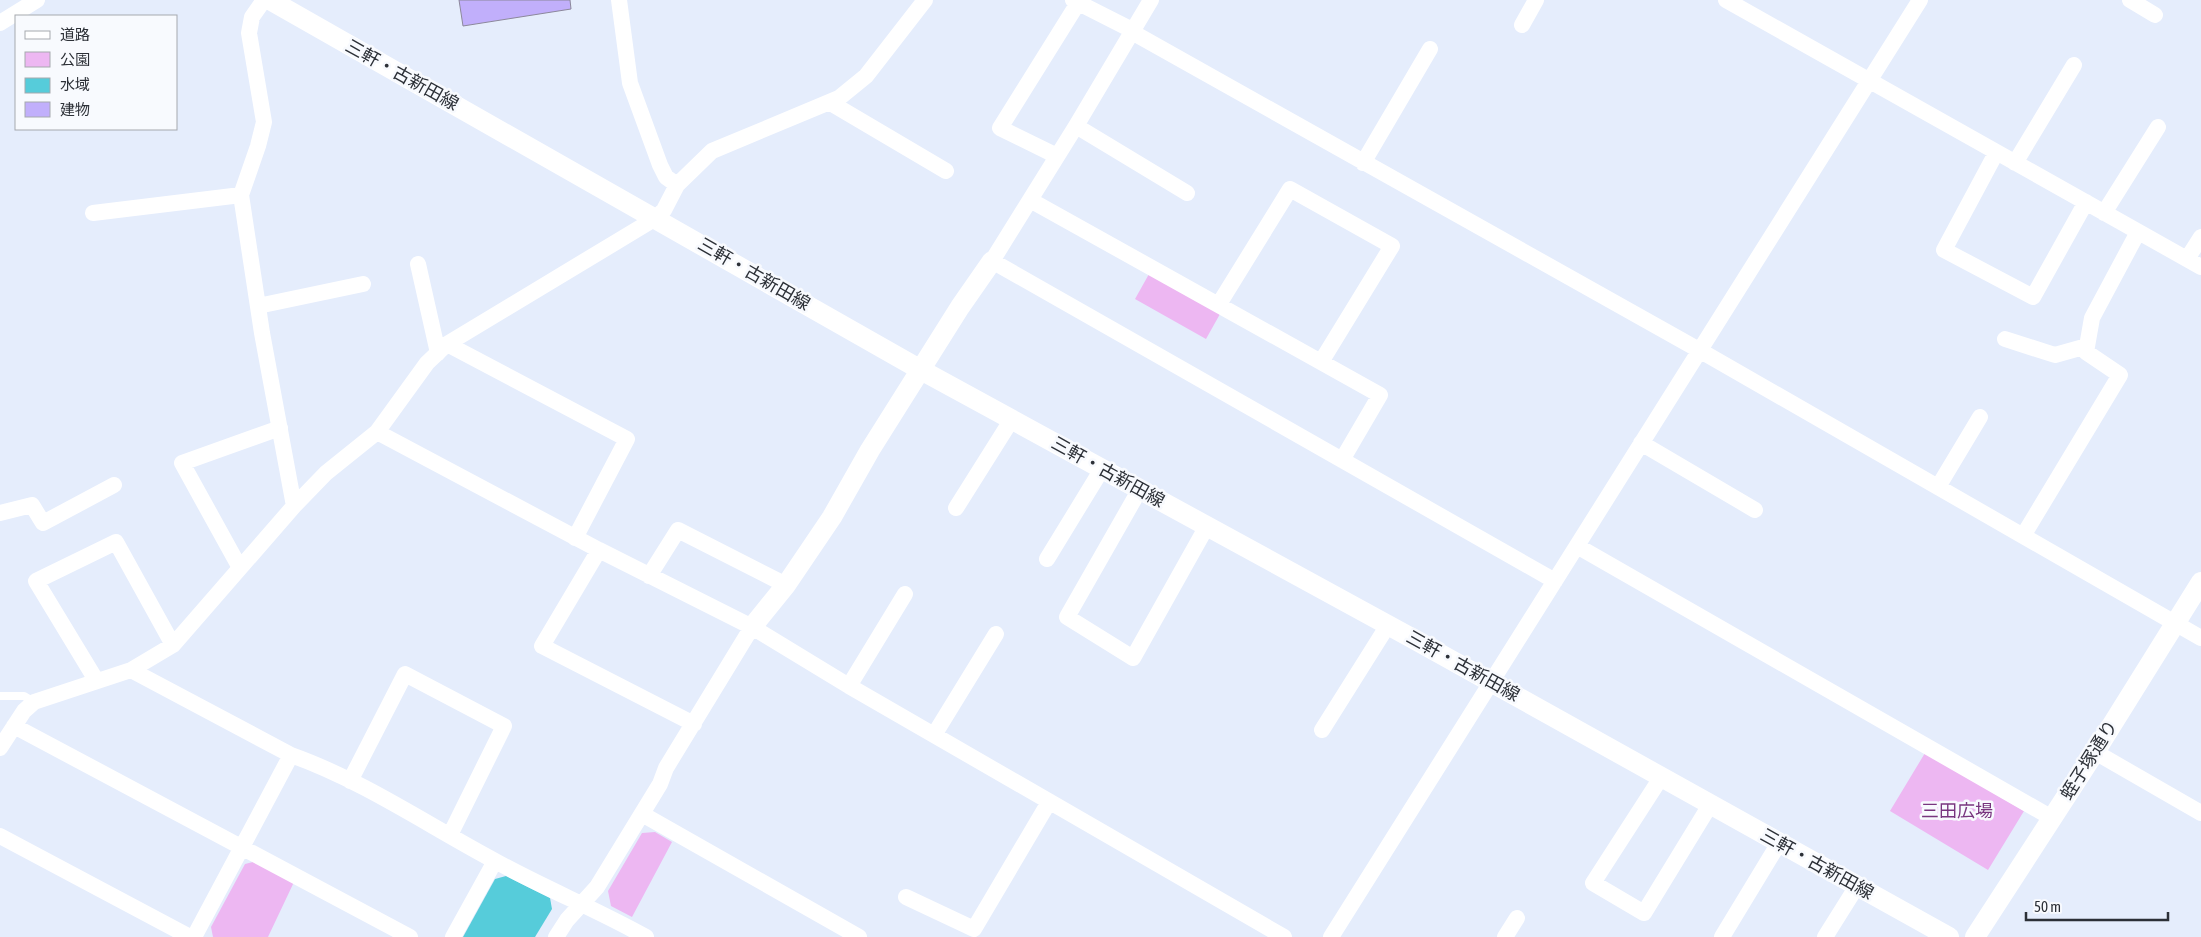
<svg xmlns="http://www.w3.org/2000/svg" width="2201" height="937" font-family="'Asap Condensed','Noto Sans JP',sans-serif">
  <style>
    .park { fill: #edb7f2 }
    .water { fill: #56ccda }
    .building { fill: #c1affb; stroke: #8c889b }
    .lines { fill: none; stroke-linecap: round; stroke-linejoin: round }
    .service { stroke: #fff; stroke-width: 8 }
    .minor { stroke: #fff; stroke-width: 16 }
    .tertiary { stroke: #fff; stroke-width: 20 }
    .labels { text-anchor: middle; stroke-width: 5; stroke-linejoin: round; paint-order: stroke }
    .street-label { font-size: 18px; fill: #2c3037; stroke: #f8fafe }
    .park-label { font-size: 18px; fill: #78357f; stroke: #f8fafe }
  </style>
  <rect width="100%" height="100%" fill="#e5edfc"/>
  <path class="park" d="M1149 274 1220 314 1206 339 1135 299Z
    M1925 753 2024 811 1988 870 1890 811Z
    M655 832 672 842 632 917 611 906 608 891 642 833Z
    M257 861 294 882 268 937H213L211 927 245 864Z"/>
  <path class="water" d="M506 876 550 898 552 909 535 937H463L495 879Z"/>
  <path class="building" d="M459 0H570L571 9 463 26Z"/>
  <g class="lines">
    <path class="service" d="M0 696H24L34 702"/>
    <path class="minor" d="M264 0 252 17 249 33 264 122 258 146 241 195 262 333 294 506
      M619 0 630 83 660 165 666 177 677 185
      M1073 0 1132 30 1139 36 1699 350 2201 638
      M1151 0 1076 126 992 261 1555 581
      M1726 0 2201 267
      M2130 0 2155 15
      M0 23 37 0
      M1522 25 1536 0
      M829 102 946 171
      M1076 126 1187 193
      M1996 153 1944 250 2033 297 2086 202
      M1057 156 1000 128 1078 3
      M1363 163 1430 49
      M2015 163 2074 65
      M1030 200 1380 395 1342 460
      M93 213 241 195
      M2104 213 2158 127
      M2187 259 2201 237
      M418 264 438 353
      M1219 304 1290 189 1392 246 1321 362
      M258 306 363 284
      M2005 339 2055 355 2087 346
      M447 344 627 439 575 538
      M377 432 599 550 752 627 849 686 1284 937
      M1641 443 1755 510
      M1938 487 1980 417
      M1140 489 1067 617 1133 658 1207 526
      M956 508 1012 419
      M0 513 32 505 43 523 114 485
      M2023 536 2120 375 2086 352 2092 318 2138 232
      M1577 546 2052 818
      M599 550 542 646 694 724
      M1047 559 1102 469
      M240 568 182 463 280 428
      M649 576 678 530 786 585
      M131 670 291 755C364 781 429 826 497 862 546 889 598 910 646 937
      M96 680 36 581 116 542 173 645
      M849 686 905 594
      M14 726 410 937
      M1322 730 1388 625
      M934 735 996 634
      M0 748 24 711 34 702 131 670 173 645 294 506 326 473 377 432 427 363 447 344 656 218 664 210 677 185 712 151 839 98 866 76 925 0
      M2095 752 2201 813
      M1662 776 1593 883 1644 913 1710 805
      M350 781 405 674 504 726 450 835
      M642 814 859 937
      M0 836 190 937
      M906 897 974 929 1049 802
      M194 937 291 755
      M453 937 495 861
      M556 937 567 920 597 887 660 784 666 768 752 627
      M1331 937 1920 0
      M1505 937 1517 918
      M1722 937 1779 843
      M1825 937 1857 886"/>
    <path class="tertiary" d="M270 0 921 370 1408 636 1949 937
      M752 627 786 585 832 517 870 450 960 307 992 261
      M1975 937 2095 752 2201 582"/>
  </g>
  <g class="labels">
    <g class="street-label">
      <text transform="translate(402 75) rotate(29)" y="6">三軒・古新田線</text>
      <text transform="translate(754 274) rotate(30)" y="6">三軒・古新田線</text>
      <text transform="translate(1108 472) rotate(29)" y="6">三軒・古新田線</text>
      <text transform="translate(1463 666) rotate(29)" y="6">三軒・古新田線</text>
      <text transform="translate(2089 760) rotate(-58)" y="6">蛭子塚通り</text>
      <text transform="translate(1817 864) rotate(29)" y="6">三軒・古新田線</text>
    </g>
    <g class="park-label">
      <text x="1957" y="817">三田広場</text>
    </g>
  </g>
  <rect x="15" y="15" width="162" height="115" fill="#f8fafe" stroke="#a6a9ae"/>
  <rect x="25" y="31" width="25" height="8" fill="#ffffff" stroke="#a6a9ae"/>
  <text x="60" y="40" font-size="15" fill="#2c3037">道路</text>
  <rect x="25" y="52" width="25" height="15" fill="#edb7f2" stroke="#a6a9ae"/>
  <text x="60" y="65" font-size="15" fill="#2c3037">公園</text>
  <rect x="25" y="78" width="25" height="15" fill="#56ccda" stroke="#a6a9ae"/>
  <text x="60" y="90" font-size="15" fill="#2c3037">水域</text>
  <rect x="25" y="102" width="25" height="15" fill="#c1affb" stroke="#a6a9ae"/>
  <text x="60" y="115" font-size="15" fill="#2c3037">建物</text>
  <path d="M2026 912v8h142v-8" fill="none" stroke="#2c3037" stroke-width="2.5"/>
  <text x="2034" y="912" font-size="15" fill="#2c3037" stroke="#f8fafe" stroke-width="4" paint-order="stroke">50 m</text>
</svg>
